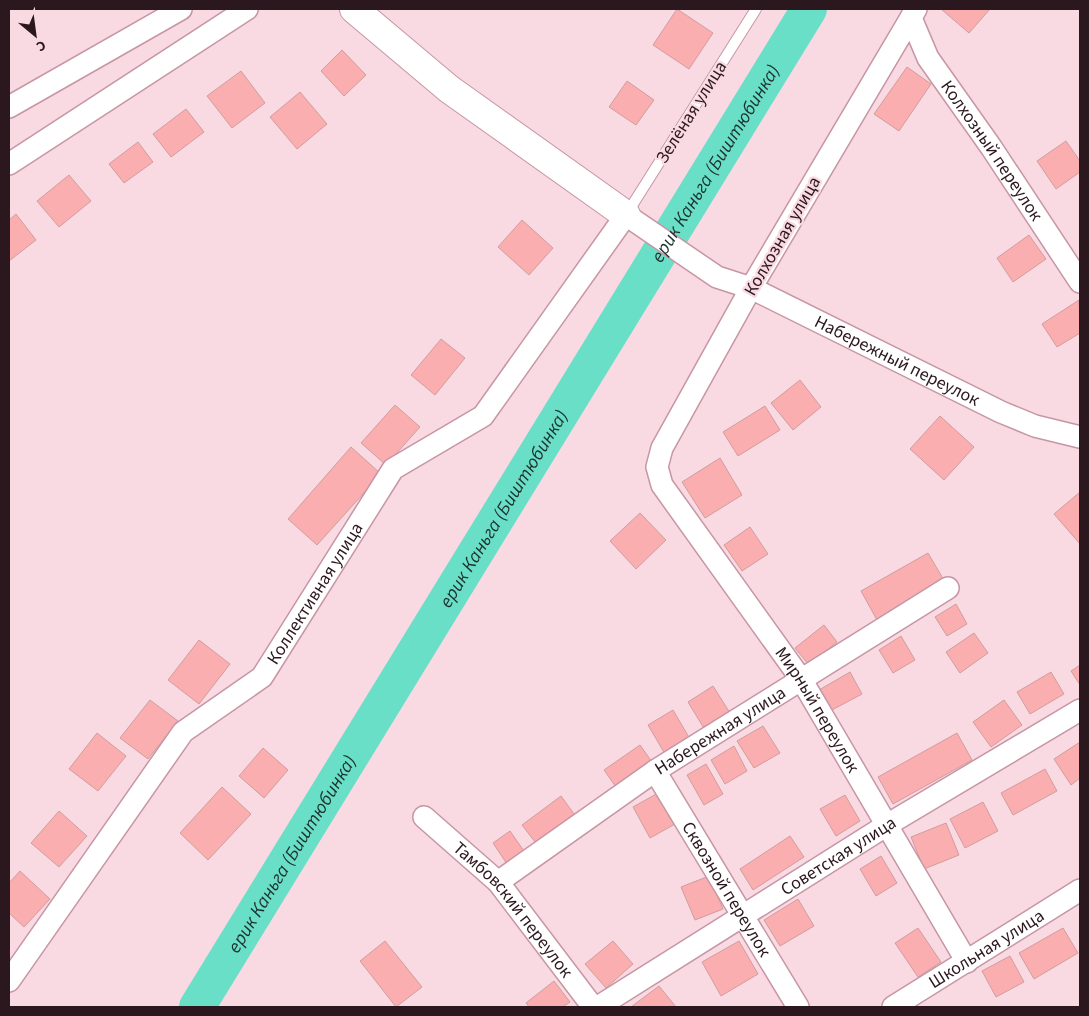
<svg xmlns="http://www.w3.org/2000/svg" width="1089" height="1016" font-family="'Source Sans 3',sans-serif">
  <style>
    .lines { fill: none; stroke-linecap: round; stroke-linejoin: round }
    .river { stroke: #6adfc8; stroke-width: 36 }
    .building { fill: #faaeaf; stroke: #d19d9d }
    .lane-casing { stroke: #c796a5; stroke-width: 12 }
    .street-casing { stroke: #c796a5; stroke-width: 24 }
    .secondary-casing { stroke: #c796a5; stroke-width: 30 }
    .lane { stroke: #fff; stroke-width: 10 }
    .street { stroke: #fff; stroke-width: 21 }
    .secondary { stroke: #fff; stroke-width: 28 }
    .labels { text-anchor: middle; stroke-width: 4.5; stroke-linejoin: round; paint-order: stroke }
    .street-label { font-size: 18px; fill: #2b181e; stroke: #f9d9e2 }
    .water-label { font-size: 19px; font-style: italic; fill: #1c312d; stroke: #f9d9e2 }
  </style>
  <rect width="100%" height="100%" fill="#f9d9e2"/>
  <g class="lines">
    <path class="river" id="s1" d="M197 1007 809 9"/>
  </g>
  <path class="building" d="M677 9 713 33 689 69 653 45Z
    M941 9H990L969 33Z
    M342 50 366 75 344 96 321 71Z
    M907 67 931 84 899 131 874 114Z
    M241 71 265 103 232 128 207 96Z
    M627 81 654 100 636 125 609 107Z
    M300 92 327 124 297 149 270 117Z
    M186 109 204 132 171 157 153 134Z
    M1066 141 1080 161V172L1056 189 1037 161Z
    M138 142 153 162 124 183 109 164Z
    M69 175 91 201 59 227 37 201Z
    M16 214 36 240 9 261V220Z
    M522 220 553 248 529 275 498 247Z
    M1029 235 1046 259 1013 282 997 258Z
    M1079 300 1080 333 1057 347 1042 324Z
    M441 339 465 358 435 395 411 375Z
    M800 380 821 407 793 430 771 403Z
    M395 405 420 427 386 465 361 443Z
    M765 406 780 430 738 456 723 432Z
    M940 416 974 447 944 480 910 449Z
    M351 447 381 474 317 545 288 519Z
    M720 458 742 495 705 518 682 482Z
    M1080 492V544L1054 514Z
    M640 513 666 540 636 569 610 541Z
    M750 527 768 554 742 571 724 545Z
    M928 553 945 582 877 620 861 591Z
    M956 604 967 624 947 636 935 617Z
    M824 625 837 642 809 665 795 648Z
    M974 633 988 653 960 673 946 652Z
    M901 636 915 660 893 673 879 650Z
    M199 640 230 664 199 704 168 680Z
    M1080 665V685L1071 671Z
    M850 672 862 694 830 711 819 690Z
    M1051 672 1064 694 1030 714 1017 692Z
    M713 686 730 713 705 730 688 702Z
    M150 700 178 721 148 759 120 738Z
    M1004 700 1022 725 991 747 973 722Z
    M673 710 690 739 665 754 648 725Z
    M763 726 780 753 754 768 737 741Z
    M97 733 126 756 98 791 69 769Z
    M957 733 972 760 893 804 878 777Z
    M1080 742V778L1071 785 1054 759Z
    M640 745 652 762 616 787 604 770Z
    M734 746 747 771 725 784 711 760Z
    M263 748 288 770 264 798 239 776Z
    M706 764 723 794 704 805 687 775Z
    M1045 769 1057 791 1013 815 1001 793Z
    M222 787 251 814 208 860 180 833Z
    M658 793 675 824 650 838 633 807Z
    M845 795 860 821 836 836 820 809Z
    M561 796 577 818 539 847 522 825Z
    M983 802 998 831 965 848 950 819Z
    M59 811 87 836 59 867 31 843Z
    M946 823 959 855 924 869 911 837Z
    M510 831 524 851 507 864 493 843Z
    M790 836 804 857 753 890 740 869Z
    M881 856 897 883 876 896 860 869Z
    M20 871 50 899 24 927 9 913V883Z
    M709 876 723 909 695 920 681 887Z
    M798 899 814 926 780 946 764 920Z
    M918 928 941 962 918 977 895 943Z
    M1063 928 1078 953 1034 979 1019 953Z
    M385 941 422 987 396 1007 360 961Z
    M613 941 633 964 606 988 585 964Z
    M739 941 758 974 721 996 702 962Z
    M1010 956 1024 982 996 997 982 971Z
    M554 981 570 1002 563 1007H529L526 1003Z
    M659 986 676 1007H631Z"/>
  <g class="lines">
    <defs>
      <path id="lane" d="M626 215 756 9"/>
      <g id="street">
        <path id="s2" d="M916 9 751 288 662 448 657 467 662 485 801 679 967 962"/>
        <path id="s3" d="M911 18 928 58 991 147 1080 282"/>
        <path d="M9 107 181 9"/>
        <path d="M9 164 247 9"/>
        <path id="s4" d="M655 771 798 1007"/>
        <path id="s5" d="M424 817 498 882 593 1007"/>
        <path id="s6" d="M498 882 655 771 948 588"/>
        <path id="s7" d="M9 981 183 732 262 677 393 469 483 416 626 215 717 277 751 288 1001 412 1035 426 1080 437"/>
        <path id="s8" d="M598 1007 887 825 1080 710"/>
        <path id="s9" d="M893 1007 1080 890"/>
      </g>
      <path id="secondary" d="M354 9 449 89 626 215"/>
    </defs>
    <use href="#lane" class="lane-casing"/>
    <use href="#street" class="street-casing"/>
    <use href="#secondary" class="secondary-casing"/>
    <use href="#lane" class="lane"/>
    <use href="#street" class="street"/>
    <use href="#secondary" class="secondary"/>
  </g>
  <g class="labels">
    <g class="street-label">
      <text transform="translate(691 112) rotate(-58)" y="6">Зелёная улица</text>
      <text dy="6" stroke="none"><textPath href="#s3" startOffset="156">Колхозный переулок</textPath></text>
      <text transform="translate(782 236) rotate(-60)" y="6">Колхозная улица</text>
      <text dy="6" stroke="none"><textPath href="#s7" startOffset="1306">Набережный переулок</textPath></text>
      <text dy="6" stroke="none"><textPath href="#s7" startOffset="499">Коллективная улица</textPath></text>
      <text dy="6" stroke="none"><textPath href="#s2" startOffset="819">Мирный переулок</textPath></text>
      <text dy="6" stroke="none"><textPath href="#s6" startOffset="269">Набережная улица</textPath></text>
      <text dy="6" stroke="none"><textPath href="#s8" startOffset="284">Советская улица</textPath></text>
      <text dy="6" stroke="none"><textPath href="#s4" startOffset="138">Сквозной переулок</textPath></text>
      <text dy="6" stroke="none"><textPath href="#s5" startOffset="129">Тамбовский переулок</textPath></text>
      <text dy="6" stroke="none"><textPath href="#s9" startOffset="110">Школьная улица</textPath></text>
    </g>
    <g class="water-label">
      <text dy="7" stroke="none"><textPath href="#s1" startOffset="990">ерик Каньга (Биштюбинка)</textPath></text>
      <text dy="7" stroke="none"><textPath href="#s1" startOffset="585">ерик Каньга (Биштюбинка)</textPath></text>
      <text dy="7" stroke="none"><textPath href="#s1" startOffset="180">ерик Каньга (Биштюбинка)</textPath></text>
    </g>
  </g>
  <rect width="1089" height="1016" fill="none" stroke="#2b181e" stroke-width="20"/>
  <g transform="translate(35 35) rotate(151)" stroke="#f9d9e2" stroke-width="4" paint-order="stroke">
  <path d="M0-4L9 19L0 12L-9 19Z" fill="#2b181e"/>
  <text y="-8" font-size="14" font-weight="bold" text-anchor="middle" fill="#2b181e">С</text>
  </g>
</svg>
